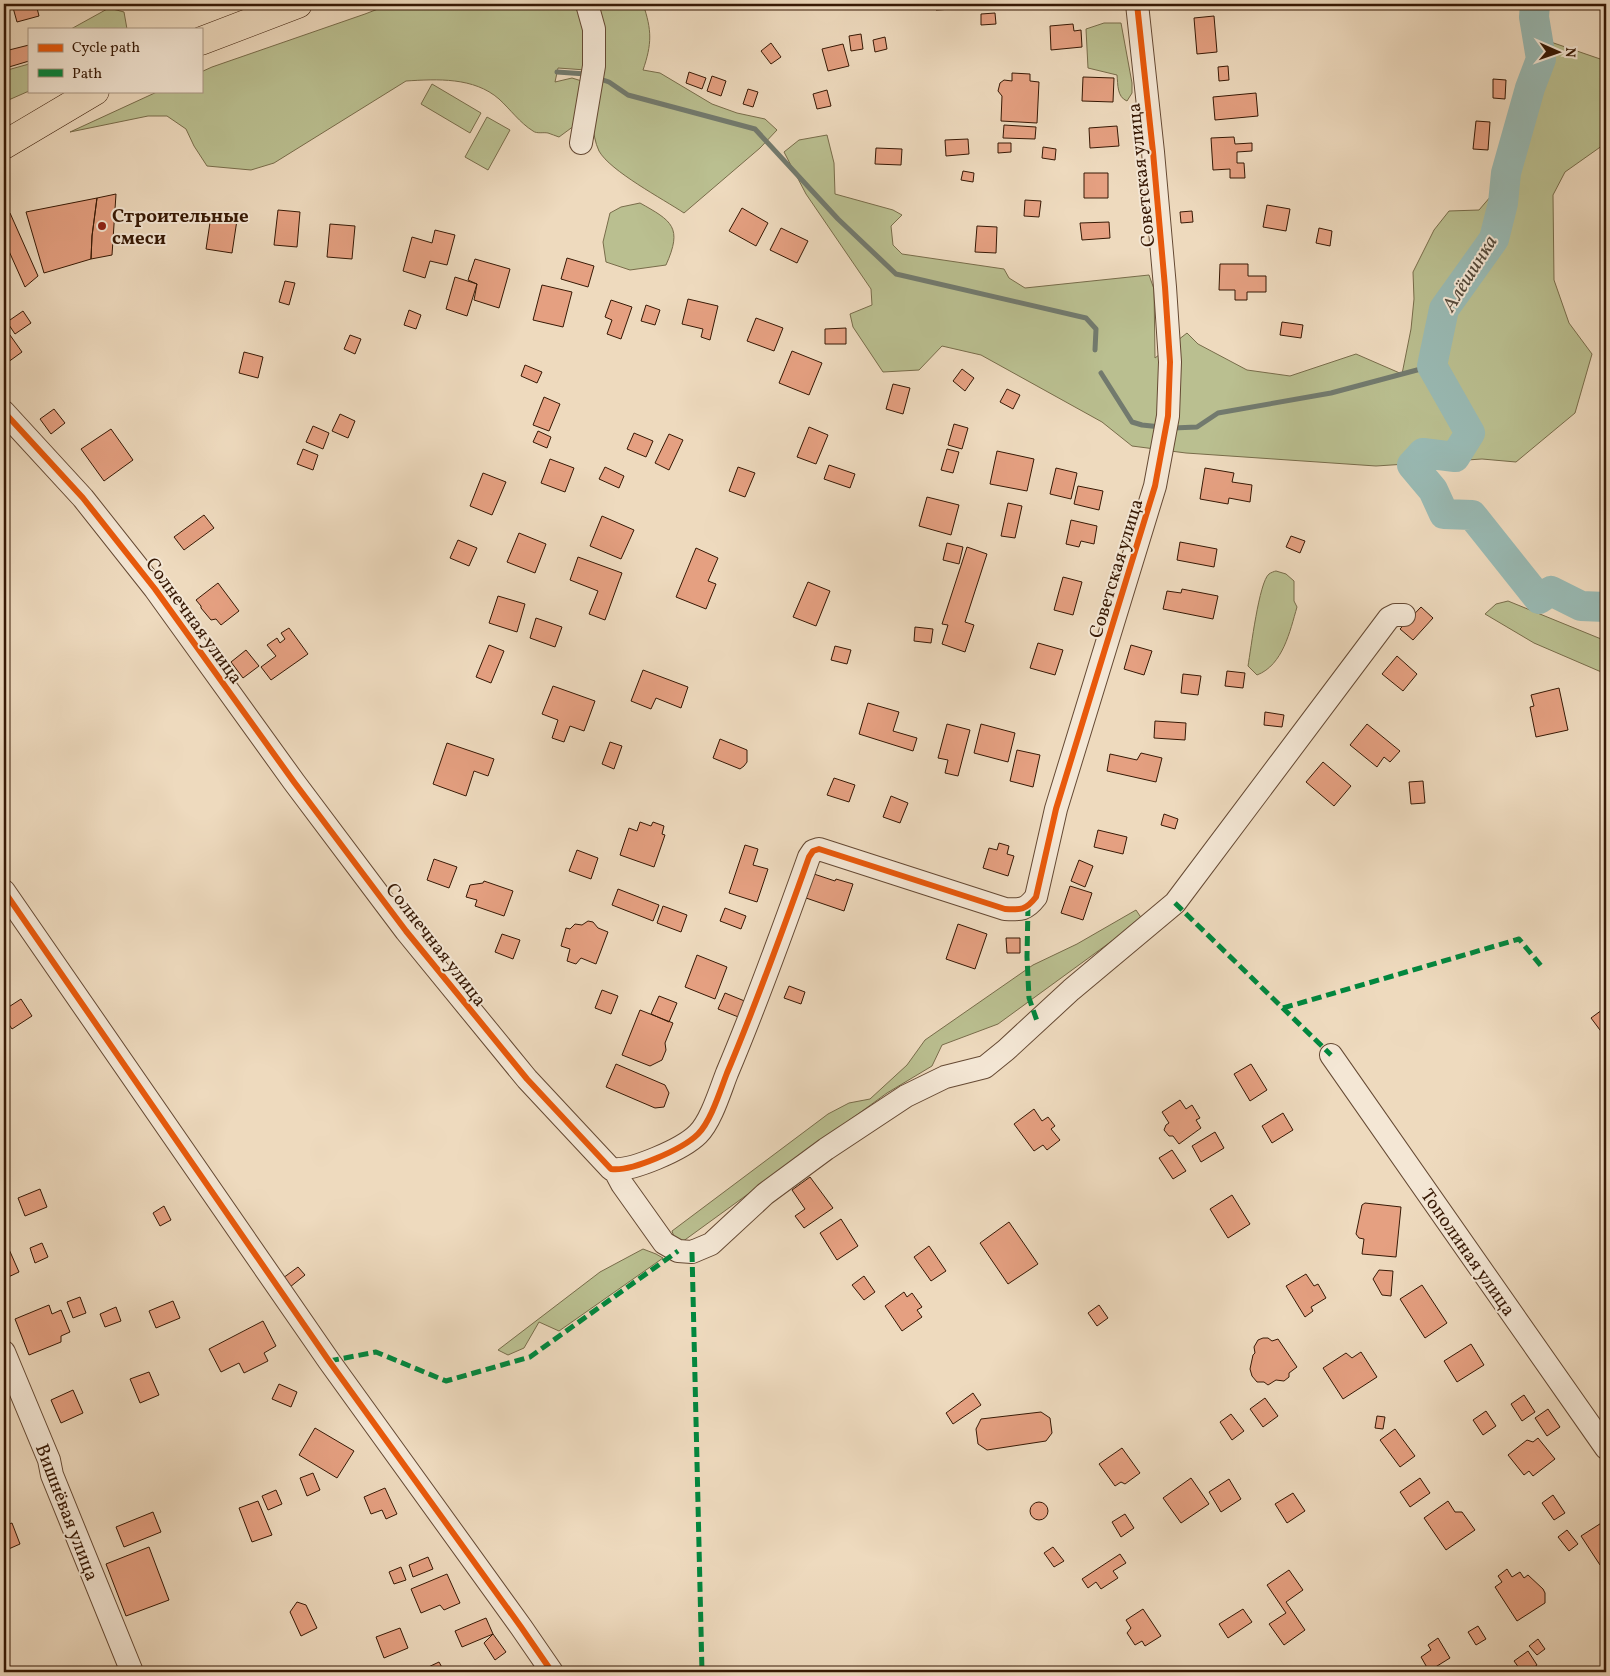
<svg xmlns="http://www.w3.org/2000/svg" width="1610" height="1676" font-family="Vollkorn,serif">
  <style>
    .green { fill: #babf90; stroke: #786c4a }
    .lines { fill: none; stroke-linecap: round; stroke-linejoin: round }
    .stream { stroke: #727a6e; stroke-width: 5 }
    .river { stroke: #99bab4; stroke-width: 30 }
    .building { fill: #e5a081; stroke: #371905 }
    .minor-casing { stroke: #654933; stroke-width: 24 }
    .major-casing { stroke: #371905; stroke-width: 29 }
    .minor { stroke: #f4e7d5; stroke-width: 22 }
    .major { stroke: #eedabe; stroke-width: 28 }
    .quiet { stroke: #00873e; stroke-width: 5; stroke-dasharray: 10 5; stroke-linecap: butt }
    .cycleway-casing { stroke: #f4e7d5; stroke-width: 9 }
    .cycleway { stroke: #e8590c; stroke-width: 6 }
    .poi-dot { fill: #8f2418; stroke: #f4e7d5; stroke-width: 2 }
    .labels { text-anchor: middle; stroke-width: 4; stroke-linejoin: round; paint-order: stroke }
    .street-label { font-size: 19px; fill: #371905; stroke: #f4e7d5 }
    .poi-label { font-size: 19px; font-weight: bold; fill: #371905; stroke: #f4e7d5; text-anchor: start }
    .water-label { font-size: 20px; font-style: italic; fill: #54493a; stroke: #f4e7d5 }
  </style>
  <rect width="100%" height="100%" fill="#eedabe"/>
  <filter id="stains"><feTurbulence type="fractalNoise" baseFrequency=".004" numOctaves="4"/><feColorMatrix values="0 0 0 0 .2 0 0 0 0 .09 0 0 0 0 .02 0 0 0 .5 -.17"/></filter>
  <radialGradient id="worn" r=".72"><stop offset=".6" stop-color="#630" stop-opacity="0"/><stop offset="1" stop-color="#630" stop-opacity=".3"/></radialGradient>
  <path class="green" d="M391 4H578L583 20 586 70 558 68 555 82 572 78 585 82 578 123 559 137C555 136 552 134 548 133 543 132 537 134 533 131 520 123 510 109 499 99 474 77 437 79 406 81L274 163 251 170 207 166 194 146 186 129 167 116H148L70 132 159 91H201V72L212 67 365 14Z
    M593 4H643C652 30 652 44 643 70L660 73 712 104 737 113 765 119 777 130 760 148 684 213C663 199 610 171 599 151 595 143 594 133 592 124Z
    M109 8 124 12 127 29H71Z
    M1104 23H1121L1132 83V93L1127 101C1117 97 1118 85 1117 75L1088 68 1086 29Z
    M1542 39 1606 61V143L1565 172 1553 195 1554 280 1569 323 1592 354 1575 413 1516 462 1482 459 1376 466 1186 453 1132 446 1102 422 981 355 942 346 919 370 883 372 853 327 850 314 872 305 871 289 806 194 784 152 799 140 827 135 834 163 835 194 893 210 902 215 891 226 893 245 902 254 1004 269 1009 278 1025 288 1149 275 1154 289 1155 358 1187 333 1198 344 1247 370 1290 376 1356 354 1402 374 1411 329 1414 299 1413 272 1434 230 1449 211 1479 210 1503 182 1527 107Z
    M29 64V91L4 102V71Z
    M432 84 481 113 470 133 421 104Z
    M487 117 510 130 488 170 465 157Z
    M640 203C672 221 683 227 666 265L630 270 606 262 603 242 610 213 621 207Z
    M1276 571 1286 574 1294 581V601L1297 607C1290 631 1283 665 1257 675L1248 666C1251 649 1259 582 1269 574 1270 573 1275 571 1276 571Z
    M1508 601 1606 641V674L1534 643 1485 614 1496 604Z
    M1136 910 1142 919 998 1024 942 1045 932 1066 887 1093 682 1242 674 1237 672 1231 828 1114 849 1103 870 1099 907 1065 925 1040 1033 965 1077 944Z
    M643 1249 656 1254 663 1258 559 1331 539 1322 524 1348 508 1355 498 1350 600 1272Z"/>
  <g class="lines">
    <path class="stream" d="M557 72 586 74
      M597 78 609 82 628 95 755 129 838 219 896 274 1086 318 1096 329 1095 350
      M1101 373 1132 422 1142 425 1161 427
      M1173 428 1197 427 1218 413 1331 393 1432 366"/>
    <path class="river" d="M1535 4 1534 17 1541 59 1530 88 1506 173 1503 203 1494 239 1444 309 1432 366 1470 433 1455 457 1423 453 1412 465 1433 490 1444 514 1472 515 1539 599 1551 591 1581 606 1606 607"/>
  </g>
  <path class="building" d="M12 4H36L39 16 17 22Z
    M936 4H952L953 9 936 10Z
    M995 13 996 24 981 25V14Z
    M1214 16 1217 52 1197 54 1194 18Z
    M4 22 9 38 4 40Z
    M1073 24 1074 31 1081 30 1082 47 1051 50 1050 26Z
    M861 34 863 49 851 51 849 36Z
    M885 37 887 49 875 52 873 40Z
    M771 43 781 57 771 64 761 51Z
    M843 44 849 66 828 71 822 49Z
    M29 45V61L9 67 5 51Z
    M1228 66 1229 80 1219 81 1218 67Z
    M689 72 706 78 702 89 686 83Z
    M1012 73 1030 74V81L1039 82 1037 123 1001 121 1002 96 998 91 1000 83 1004 80 1012 81Z
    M712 76 726 81 721 96 707 91Z
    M1083 77 1114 78 1113 102 1082 101Z
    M1493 79 1506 80 1505 99 1493 98Z
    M748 89 758 92 753 107 743 104Z
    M827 90 831 106 817 109 813 94Z
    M1256 93 1258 116 1215 120 1213 97Z
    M1476 121 1490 122 1488 150 1473 149Z
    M1004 125 1036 127 1035 139 1003 138Z
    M1117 126 1119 146 1090 148 1089 128Z
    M1234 137 1235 144 1252 143V151L1237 152V163H1244L1245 178H1230V169L1213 170 1211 138Z
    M968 139 969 154 946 156 945 140Z
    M998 143H1011V152L998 153Z
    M1043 147 1056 149 1055 160 1042 158Z
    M876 148 902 149 901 165 875 164Z
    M963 171 974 173 973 182 961 180Z
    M1084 173H1108V198H1084Z
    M116 194 112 255 91 259 92 236 97 198Z
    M97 198 92 236 91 259 44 273 26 212Z
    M1025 200 1041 201 1039 217 1024 216Z
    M1267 205 1290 209 1286 231 1263 227Z
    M742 208 768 223 756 246 729 231Z
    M278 210 300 212 297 247 274 245Z
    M1192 211 1193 222 1181 223 1180 212Z
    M10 213 38 276 25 287 4 240V215Z
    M211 216 237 220 232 253 206 249Z
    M1109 222 1110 238 1082 240 1080 223Z
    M330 224 355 226 352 259 327 257Z
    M977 226 997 227 996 253 975 252Z
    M781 228 808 241 797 263 770 250Z
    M1319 228 1332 231 1330 246 1316 243Z
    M435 230 455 235 447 265 430 261 425 278 403 271 412 237 432 243Z
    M567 258 594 266 588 287 561 279Z
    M475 259 510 269 499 308 474 300 477 284 468 280Z
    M1220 264H1248V276H1266V292H1247V300H1235V290H1219Z
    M455 277 477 284 467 316 446 309Z
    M285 281 295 283 289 305 279 302Z
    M542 285 572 292 563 327 533 320Z
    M688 299 718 306 710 340 701 337 703 329 682 324Z
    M611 300 632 307 621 339 607 334 612 320 605 317Z
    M646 305 660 310 655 325 641 321Z
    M409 310 421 315 416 329 404 325Z
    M23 311 31 323 15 334 7 322Z
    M756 318 783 328 774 351 747 341Z
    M1282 322 1303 325 1301 338 1280 335Z
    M5 328 22 352 4 365V329Z
    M846 328V344H825V329Z
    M350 335 361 339 355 354 344 349Z
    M792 351 822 363 809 395 779 383Z
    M244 352 263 357 258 378 239 373Z
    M525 365 542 372 537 383 521 376Z
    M962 369 974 378 965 391 953 381Z
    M893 384 910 388 903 414 886 409Z
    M1007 389 1020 395 1013 409 1000 402Z
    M544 397 560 404 549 431 533 425Z
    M54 409 65 423 51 434 40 419Z
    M340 414 355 421 348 438 332 431Z
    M954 424 968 428 962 449 948 445Z
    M313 426 329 433 323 449 306 442Z
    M809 427 828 435 816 464 797 457Z
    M111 429 133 460 104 481 81 449Z
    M538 431 551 437 547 448 533 442Z
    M634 433 653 441 646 457 627 449Z
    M669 434 683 440 669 470 655 463Z
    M303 449 318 455 313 470 297 464Z
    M947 449 959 452 953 473 941 470Z
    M997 451 1034 459 1027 491 990 484Z
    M550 459 574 468 565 492 541 483Z
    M829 465 855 474 850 488 824 479Z
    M605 467 624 476 619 488 599 479Z
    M738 467 755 473 745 497 729 491Z
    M1056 468 1077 473 1071 499 1050 494Z
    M1205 468 1234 473 1232 482 1252 485 1250 502 1229 498 1228 504 1200 499Z
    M483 473 506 482 492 515 470 506Z
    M1078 486 1103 491 1099 510 1074 504Z
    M927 497 959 505 951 535 919 526Z
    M1008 503 1022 506 1015 538 1001 536Z
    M204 515 214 528 184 550 174 537Z
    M602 516 634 530 621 559 590 546Z
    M1071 520 1097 526 1094 544 1081 541 1079 547 1066 544Z
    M519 533 546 544 535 573 507 562Z
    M1291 536 1305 541 1300 553 1286 547Z
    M458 540 477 548 469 566 450 558Z
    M1180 542 1217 549 1214 567 1177 560Z
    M947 543 963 547 959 564 943 560Z
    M967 547 987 554 965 622 974 625 965 652 942 644 948 625 942 624Z
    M696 548 718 558 708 581 716 584 706 609 676 597Z
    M578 557 622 573 605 620 589 614 598 591 570 580Z
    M1063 577 1082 582 1073 615 1054 610Z
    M808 582 830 591 816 626 793 617Z
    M218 583 239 611 221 625 216 619 211 620 201 608V606L196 600Z
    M1182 589 1218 596 1213 619 1163 609 1167 591 1181 593Z
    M498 596 525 604 517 632 489 623Z
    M1421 607 1433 618 1413 640 1400 629Z
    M536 618 562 627 555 647 530 638Z
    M915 627 933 629 931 643 914 641Z
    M289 628 308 654 271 680 261 667 276 656 267 645 277 638 280 643 285 639 281 633Z
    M1038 643 1063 650 1055 675 1030 668Z
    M489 645 504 651 491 683 476 677Z
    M1131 645 1152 651 1144 675 1124 669Z
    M835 646 851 650 847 664 831 660Z
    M246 650 259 666 243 678 231 662Z
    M1397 656 1417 674 1403 691 1382 674Z
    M643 670 688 687 681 708 656 698 651 709 631 701Z
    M1227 671 1245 673 1243 688 1225 686Z
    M1183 674 1201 676 1198 695 1181 693Z
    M553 686 595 701 584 731 570 726 564 742 552 738 558 720 542 714Z
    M1559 688 1568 730 1536 737 1530 707 1534 706 1531 695Z
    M868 703 899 712 893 731 917 738 913 751 859 734Z
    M1265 712 1284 715 1282 727 1264 725Z
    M1155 721 1186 723 1185 740 1154 738Z
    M947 724 970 730 958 776 945 773 948 760 938 758Z
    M981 724 1015 733 1008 762 974 753Z
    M1367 724 1400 751 1390 762 1384 757 1377 767 1350 745Z
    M720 739 747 750V762L744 766 740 769 713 758Z
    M610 742 622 746 614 769 602 764Z
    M447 743 494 759 488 776 474 771 466 796 433 784Z
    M1017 750 1040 755 1033 787 1010 781Z
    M1141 753 1162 758 1156 782 1107 771 1110 754 1137 760Z
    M1323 762 1351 786 1334 806 1306 782Z
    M834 778 855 785 849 802 827 795Z
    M1423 781 1425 803 1411 804 1409 782Z
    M891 796 908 803 900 823 883 817Z
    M1164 814 1178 819 1175 829 1161 825Z
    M640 822 651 826 653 822 664 826 662 834 665 835 654 867 620 855 629 828 637 831Z
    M1098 830 1127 837 1123 854 1094 847Z
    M999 843 1009 846 1007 854 1014 856 1008 876 983 868 989 848 997 850Z
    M745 845 758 849 753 865 768 869 757 902 729 893Z
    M577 850 598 858 591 879 569 871Z
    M434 859 457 867 449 888 427 880Z
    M1079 860 1093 866 1085 887 1071 881Z
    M814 874 835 881 836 879 853 884 844 911 806 898Z
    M484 881 513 891 504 916 475 906 477 900 466 897 470 885 483 883Z
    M1070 886 1092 893 1083 920 1061 913Z
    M618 889 659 905 653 921 612 905Z
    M663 906 687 915 681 932 657 923Z
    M725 908 746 916 741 929 720 921Z
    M588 921 593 922 598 928 608 932 596 964 581 958 576 964 567 961 570 949 561 946 566 928 570 929 575 924 582 925Z
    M958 924 987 934 975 969 946 959Z
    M502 934 520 940 513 959 495 952Z
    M1006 938H1020V953H1007Z
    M697 955 727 967 715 999 685 987Z
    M789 986 805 992 801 1004 784 998Z
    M602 990 618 996 611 1014 595 1008Z
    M725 993 747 1002 741 1018 718 1009Z
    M659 996 677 1003 669 1022 651 1014Z
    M21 999 32 1016 12 1029 4 1017V1010Z
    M1606 1007V1038L1591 1018Z
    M640 1010 673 1023 665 1043 666 1050 662 1060 650 1066 622 1055Z
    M616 1064 665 1085 669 1093 664 1107 655 1108 606 1087Z
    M1251 1064 1267 1090 1250 1101 1234 1074Z
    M1180 1100 1186 1109 1192 1105 1200 1118 1196 1120 1201 1128 1179 1144 1173 1136H1169L1164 1130 1166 1125 1169 1123 1162 1112Z
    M1034 1109 1042 1121 1048 1117 1055 1126 1051 1129 1060 1140 1047 1150 1043 1145 1034 1151 1014 1124Z
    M1283 1113 1293 1130 1272 1143 1262 1126Z
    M1215 1132 1224 1148 1201 1162 1192 1146Z
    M1172 1150 1186 1171 1173 1179 1159 1158Z
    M810 1177 833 1208 804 1228 795 1216 805 1209 792 1190Z
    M40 1189 47 1207 25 1216 18 1198Z
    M1232 1195 1250 1224 1228 1238 1210 1209Z
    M1365 1203 1401 1207 1396 1257 1362 1254 1364 1239 1359 1238 1356 1234 1362 1205Z
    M164 1206 171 1220 160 1226 153 1213Z
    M841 1219 858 1246 837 1260 820 1233Z
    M1009 1222 1038 1264 1008 1284 980 1243Z
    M4 1238 19 1272 4 1279Z
    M42 1243 48 1257 35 1263 30 1248Z
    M929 1246 946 1271 931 1281 914 1257Z
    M298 1267 305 1275 290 1287 283 1278Z
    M1379 1270 1393 1271 1391 1296 1382 1295 1373 1279Z
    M1306 1274 1314 1286 1318 1284 1326 1298 1311 1307 1313 1311 1305 1317 1286 1286Z
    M864 1276 875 1292 864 1300 852 1285Z
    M1422 1285 1447 1323 1425 1338 1400 1299Z
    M904 1292 907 1297 912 1293 922 1307 917 1310 922 1317 902 1331 885 1306Z
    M80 1297 86 1313 73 1318 67 1302Z
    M173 1301 180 1318 156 1328 149 1311Z
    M49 1305 52 1314 61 1310 70 1332 61 1336V1342L29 1355 15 1319Z
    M1099 1305 1108 1318 1097 1326 1088 1313Z
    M116 1307 121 1321 105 1327 100 1314Z
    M263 1321 276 1346 264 1353 268 1361 244 1373 239 1363 221 1372 209 1349Z
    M1263 1338H1268L1272 1341 1278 1339 1297 1367 1289 1373V1377L1284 1381 1276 1380 1268 1385 1264 1382H1257L1252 1376 1250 1369 1253 1355 1255 1353 1254 1347 1258 1340Z
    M1471 1344 1484 1365 1457 1382 1444 1361Z
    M1361 1352 1377 1377 1343 1399 1323 1368 1346 1353 1352 1358Z
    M149 1372 159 1395 140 1403 130 1379Z
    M279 1384 297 1392 291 1407 272 1399Z
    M73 1390 83 1413 61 1423 51 1400Z
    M973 1393 981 1405 953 1424 946 1413Z
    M1524 1395 1535 1412 1522 1421 1511 1404Z
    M1265 1398 1278 1416 1263 1427 1250 1409Z
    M1548 1409 1560 1427 1547 1436 1535 1418Z
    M1486 1411 1496 1426 1483 1435 1473 1420Z
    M1041 1412 1050 1418 1052 1433 1046 1441 987 1450 978 1444 976 1429 981 1419Z
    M1231 1414 1244 1431 1232 1440 1220 1422Z
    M1377 1416 1385 1417 1383 1429 1375 1428Z
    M315 1428 354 1451 337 1478 299 1455Z
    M1395 1429 1415 1456 1400 1467 1380 1440Z
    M1538 1438 1555 1459 1533 1476 1529 1471 1524 1475 1508 1455 1527 1440 1533 1442Z
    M1122 1448 1140 1473 1125 1484 1121 1482 1115 1486 1099 1464Z
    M313 1473 320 1490 307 1496 300 1478Z
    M1191 1478 1209 1504 1181 1523 1163 1498Z
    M1420 1478 1430 1493 1410 1507 1400 1492Z
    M1229 1479 1241 1499 1221 1512 1209 1492Z
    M385 1488 397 1514 386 1519 382 1510 371 1514 364 1497Z
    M276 1490 282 1504 268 1510 262 1496Z
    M1293 1493 1305 1511 1287 1523 1275 1504Z
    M1553 1495 1565 1513 1554 1520 1542 1503Z
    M258 1501 272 1535 252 1542 239 1508Z
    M1448 1501 1455 1512H1462L1475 1530 1446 1550 1424 1518Z
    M1030 1511a9 9 0 1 1 18 0a9 9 0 1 1-18 0Z
    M153 1512 161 1532 124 1547 116 1527Z
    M1125 1514 1134 1528 1121 1537 1112 1522Z
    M1606 1520V1561L1600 1565 1581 1536Z
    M12 1523 20 1544 4 1551V1526Z
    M1567 1530 1578 1544 1569 1551 1558 1537Z
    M149 1547 169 1600 126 1616 106 1564Z
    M1053 1547 1064 1561 1054 1567 1044 1553Z
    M1120 1554 1126 1563 1113 1571 1118 1578 1101 1589 1096 1582 1088 1588 1082 1579Z
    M428 1557 433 1569 413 1577 409 1565Z
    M401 1567 406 1580 394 1584 389 1572Z
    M1507 1569 1512 1577 1520 1572 1524 1578 1528 1575 1543 1589 1545 1593V1603L1517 1621 1495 1587 1502 1582 1498 1576Z
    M1289 1570 1303 1590 1286 1602 1305 1630 1284 1645 1269 1624 1286 1613 1267 1585Z
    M447 1574 460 1603 444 1610 440 1605 421 1613 411 1589Z
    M297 1602 306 1605 317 1628 301 1636 290 1612Z
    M1143 1609 1161 1636 1145 1646 1142 1641 1135 1645 1127 1633 1131 1628 1126 1620Z
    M1243 1609 1252 1622 1228 1638 1219 1624Z
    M486 1618 493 1634 462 1647 455 1631Z
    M1478 1626 1486 1639 1476 1645 1468 1632Z
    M400 1628 408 1648 384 1658 376 1637Z
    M493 1634 506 1652 495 1660 484 1643Z
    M1438 1638 1450 1658 1429 1671 1421 1657 1431 1650 1428 1645Z
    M1538 1639 1545 1649 1537 1655 1529 1646Z
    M1528 1651 1537 1665 1528 1672H1522L1514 1661Z
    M439 1662 444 1671 423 1672 422 1670Z"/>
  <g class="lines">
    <defs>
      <path id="minor" d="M581 143 594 66V29L587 4
        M4 412 83 498 155 589 294 782 406 931 527 1079 611 1169C631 1172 683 1149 698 1134 711 1121 720 1091 727 1073 757 1002 783 930 809 857L813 851 819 849 1005 909C1021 910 1026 910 1036 897L1056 809 1155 486 1168 416 1170 362 1165 287 1153 152 1137 4
        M4 891 329 1361 521 1627 552 1672
        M1331 1055 1606 1448
        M614 1169 622 1184 664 1243 678 1251 692 1252 711 1244 765 1194 826 1149 906 1096 945 1077 985 1067 1006 1050 1071 990 1175 903 1389 618 1395 615H1404
        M4 1352 49 1460 52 1475 132 1672"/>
      <path id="major" d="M201 41 298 4
        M4 145 95 91"/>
    </defs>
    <use href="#minor" class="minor-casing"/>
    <use href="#major" class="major-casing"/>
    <use href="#minor" class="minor"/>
    <use href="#major" class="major"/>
    <path class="quiet" d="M1175 903 1331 1055
      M1028 906 1027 957 1029 998 1037 1021
      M1283 1008 1519 939 1542 967
      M692 1252 702 1672
      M329 1361 376 1352 446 1381 530 1357 678 1251"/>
    <defs>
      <path id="cycleway" d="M4 412 83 498 155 589 294 782 406 931 527 1079 611 1169C631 1172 683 1149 698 1134 711 1121 720 1091 727 1073 757 1002 783 930 809 857L813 851 819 849 1005 909C1021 910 1026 910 1036 897L1056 809 1155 486 1168 416 1170 362 1165 287 1153 152 1137 4
        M4 891 329 1361 521 1627 552 1672"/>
    </defs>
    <use href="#cycleway" class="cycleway-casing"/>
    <use href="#cycleway" class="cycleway"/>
  </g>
  <circle class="poi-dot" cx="102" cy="226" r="5"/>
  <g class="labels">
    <g class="street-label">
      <text transform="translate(1140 175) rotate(-96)" y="7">Советская улица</text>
      <text transform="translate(1115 568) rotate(-73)" y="7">Советская улица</text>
      <text transform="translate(195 620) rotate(54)" y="7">Солнечная улица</text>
      <text transform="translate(437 944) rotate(52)" y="7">Солнечная улица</text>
      <text transform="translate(1469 1252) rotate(55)" y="7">Тополиная улица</text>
      <text transform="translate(68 1512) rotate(69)" y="7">Вишнёвая улица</text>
    </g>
    <g class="poi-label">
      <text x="112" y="222">Строительные<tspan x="112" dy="22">смеси</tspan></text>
    </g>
    <g class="water-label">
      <text transform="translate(1469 273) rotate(-58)" y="7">Алёшинка</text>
    </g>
  </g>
  <rect width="1610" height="1676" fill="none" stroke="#eedabe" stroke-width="20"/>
  <rect x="5" y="5" width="1600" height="1666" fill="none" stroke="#371905" stroke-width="2.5"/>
  <rect x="10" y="10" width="1590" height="1656" fill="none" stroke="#371905"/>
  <rect x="28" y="28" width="175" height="65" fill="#f4e7d5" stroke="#a89582"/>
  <rect x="38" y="44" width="25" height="8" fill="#e8590c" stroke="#a89582"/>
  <text x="72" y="52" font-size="15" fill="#371905">Cycle path</text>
  <rect x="38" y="69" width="25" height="8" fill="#00873e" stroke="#a89582"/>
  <text x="72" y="78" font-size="15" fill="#371905">Path</text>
  <g transform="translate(1558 52) rotate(92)" stroke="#f4e7d5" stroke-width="4" paint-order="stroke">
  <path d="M0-4L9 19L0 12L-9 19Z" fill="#371905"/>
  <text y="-8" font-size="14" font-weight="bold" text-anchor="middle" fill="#371905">N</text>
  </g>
  <rect width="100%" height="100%" filter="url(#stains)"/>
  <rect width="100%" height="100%" fill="url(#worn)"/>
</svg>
